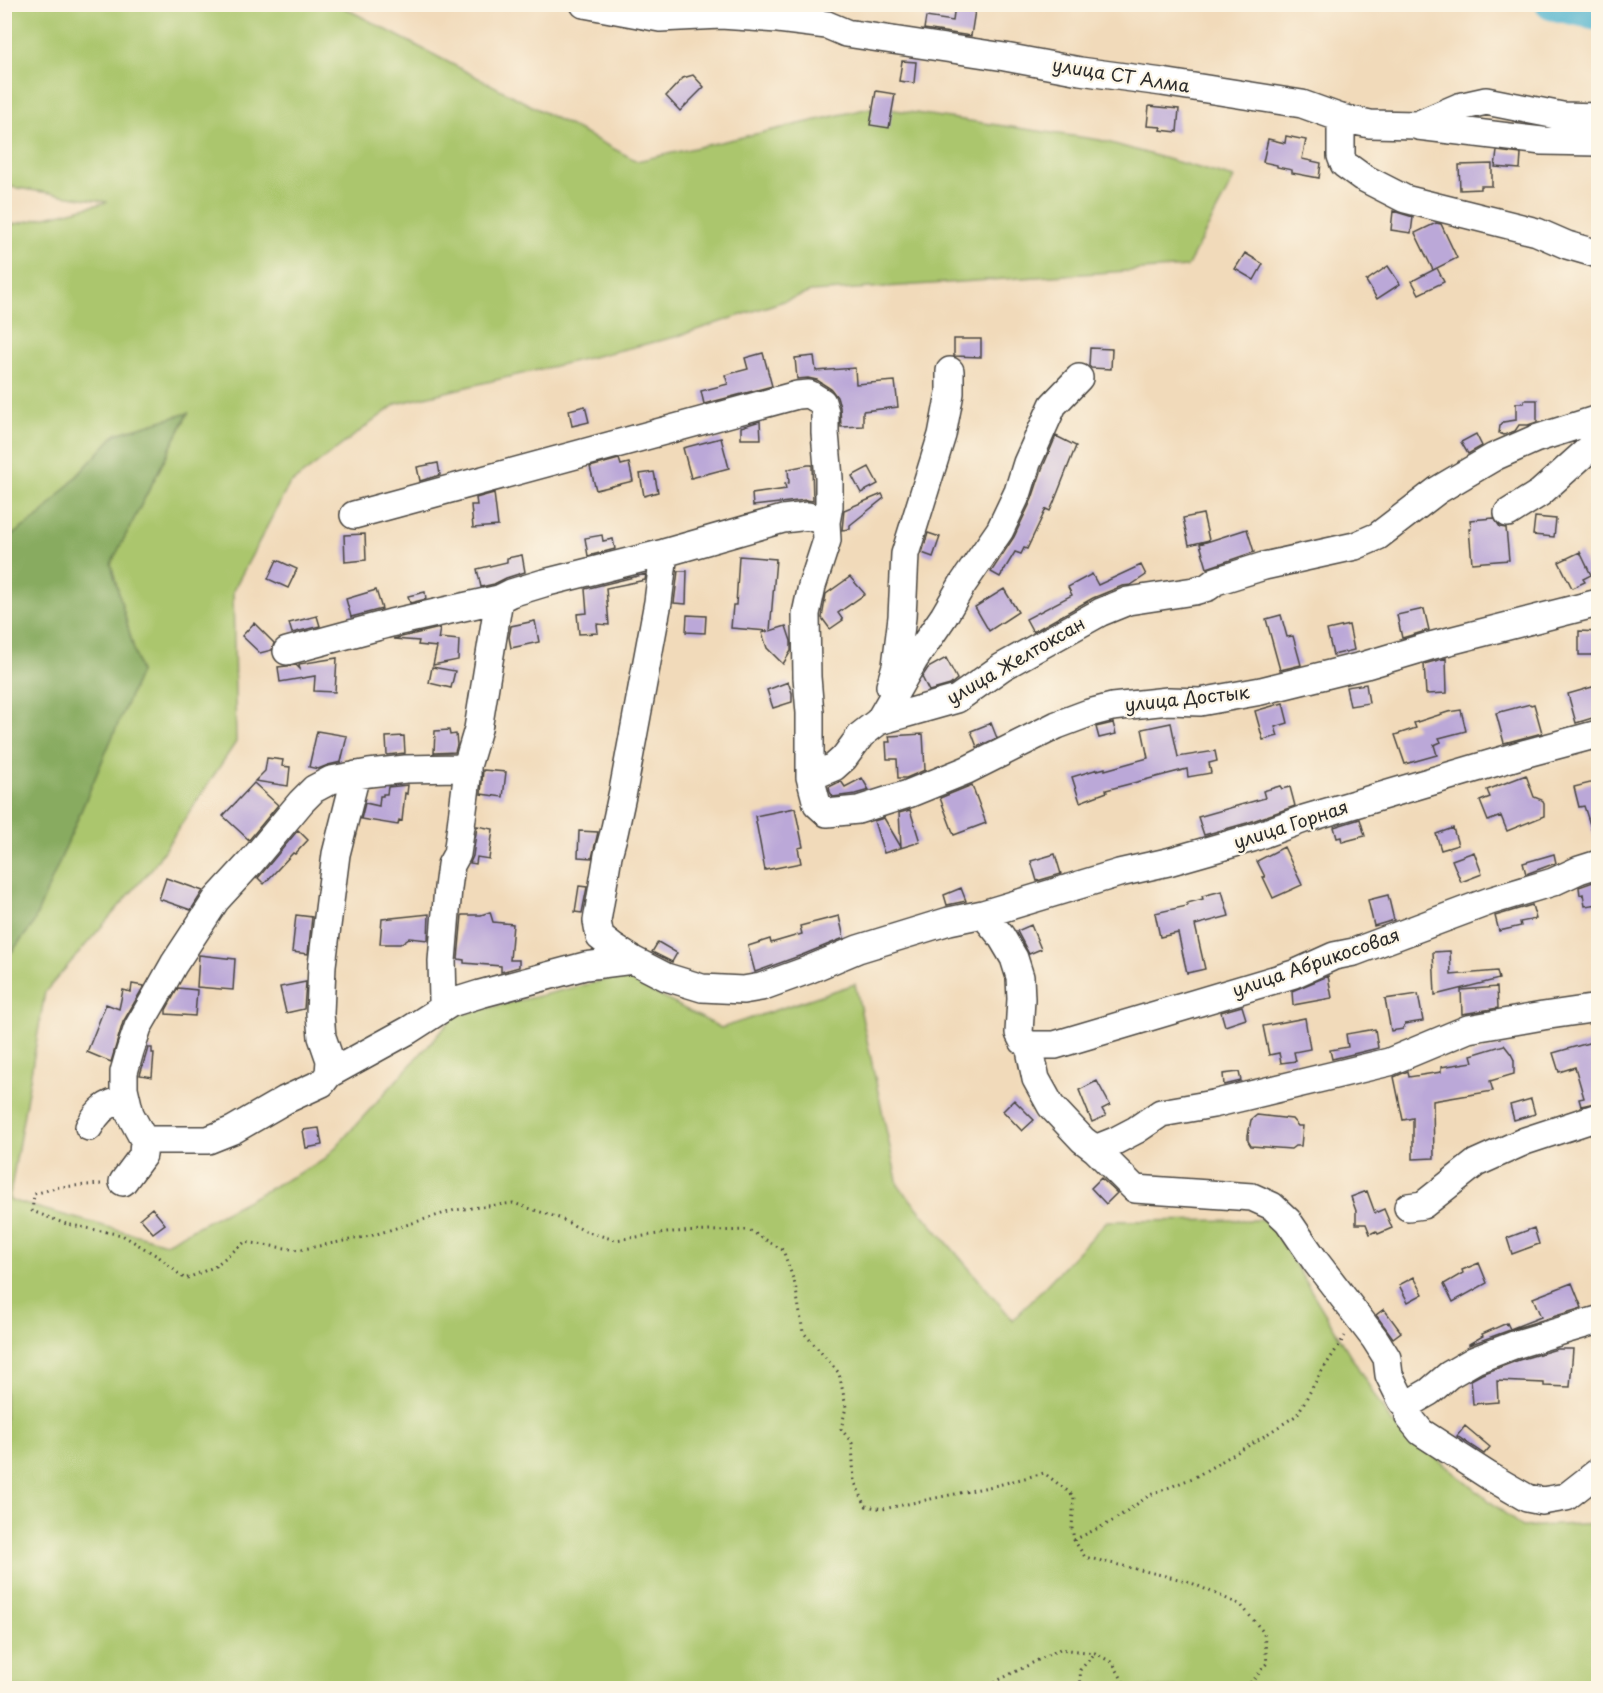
<svg xmlns="http://www.w3.org/2000/svg" width="1603" height="1693" font-family="'Playpen Sans',sans-serif">
  <style>
    .green { fill: #abc66d; stroke: #6b784c; stroke-width: 1.5 }
    .forest { fill: #88ab60; stroke: #5a6b46; stroke-width: 1.5 }
    .lines { fill: none; stroke-linecap: round; stroke-linejoin: round }
    .river { stroke: #51b4cf; stroke-width: 33 }
    .building { fill: #bba8d8 }
    .minor-casing { stroke: #494540; stroke-width: 30 }
    .path { stroke: #494540; stroke-width: 3; stroke-dasharray: 1.5 4.5; stroke-linecap: butt }
    .minor { stroke: #fff; stroke-width: 27 }
    .labels { text-anchor: middle; stroke-width: 4.5; stroke-linejoin: round; paint-order: stroke }
    .street-label { font-size: 18px; fill: #2b2b2b; stroke: #fcf5e5 }
  </style>
  <rect width="100%" height="100%" fill="#fcf5e5"/>
  <filter id="ink" filterUnits="userSpaceOnUse"><feTurbulence type="fractalNoise" baseFrequency=".0167" numOctaves="2"/><feDisplacementMap in="SourceGraphic" scale="12" xChannelSelector="R" yChannelSelector="G"/><feConvolveMatrix kernelMatrix="1 2 1 2 8 2 1 2 1" color-interpolation-filters="sRGB"/></filter>
  <filter id="wash" filterUnits="userSpaceOnUse"><feTurbulence type="fractalNoise" baseFrequency=".008" numOctaves="4" result="noise"/><feDisplacementMap in="SourceGraphic" scale="24" xChannelSelector="R" yChannelSelector="G"/><feGaussianBlur stdDeviation="1.35" result="paint"/><feColorMatrix in="noise" values="0 0 0 0 0 0 0 0 0 0 0 0 0 0 0 0 0 1.4 0 .05"/><feComposite in="paint" operator="in"/></filter>
  <g filter="url(#wash)">
    <rect width="100%" height="100%" fill="#f1daba"/>
    <path class="green" d="M5 4 339 5 637 161 874 107 1100 140 1234 178 1187 267 811 292 675 337 396 404 289 485 233 591 236 742 153 867 45 992 9 1200 166 1243 324 1160 455 1016 622 976 721 1028 855 984 898 1185 1013 1320 1107 1221 1268 1220 1391 1422 1522 1527 1598 1523V1688H5V960L32 926 140 672 111 564 188 414 116 434 41 515 5 540V226L34 220 108 202 5 186Z"/>
    <path class="forest" d="M188 413 111 564 140 672 32 926 5 960V540L41 515 116 434Z"/>
    <g class="lines">
      <path class="river" d="M1552 4 1598 14"/>
    </g>
    <g id="blocks">
      <path class="building" d="M955 4H976L971 36 924 29 926 17 953 21Z
        M902 61 916 62 914 83 899 81Z
        M693 75 704 87 680 111 666 96 683 78Z
        M876 91 895 94 889 128 870 125Z
        M1149 106 1179 109 1177 132 1160 130 1161 127 1147 126Z
        M1286 136 1306 140 1302 159 1321 163 1319 178 1292 173V170L1277 167V165L1263 162 1268 139 1285 143Z
        M1497 151 1521 154 1520 169 1495 167Z
        M1492 164V186H1481V189L1460 190 1459 165Z
        M1393 211 1413 217 1411 233 1391 230Z
        M1436 223 1441 224 1457 258 1433 270 1415 233Z
        M1245 253 1263 264 1254 280 1235 269Z
        M1388 266 1400 284 1377 299 1366 281Z
        M1437 268 1444 282 1419 294 1412 281Z
        M954 339H981V357L954 356Z
        M1090 348 1112 349 1111 369 1091 368 1089 366Z
        M763 353 772 386 704 404 701 391 728 384 725 375 748 369 745 358Z
        M814 356 816 371 855 368 856 384 895 381 898 407 863 411V426L841 427 840 407 837 397 831 389 817 380 808 378 797 379 795 358Z
        M1524 400H1537V422L1528 425H1519L1515 431 1504 435 1499 433 1500 426 1503 422 1516 420V403H1524Z
        M585 406 589 422 572 426 569 410Z
        M760 421 761 439H741V427Z
        M1476 434 1482 446 1468 454 1461 442Z
        M1056 436 1076 446 1054 502 1050 511 1046 509 1027 549 1024 548 1021 554 1015 552 1000 577 991 572 1014 537 1032 499 1042 469Z
        M721 438 729 468 691 478 683 448Z
        M619 459 621 465 629 463 633 481 596 490 590 467Z
        M438 463 440 475 420 481 417 467Z
        M808 465H812L813 501 806 500 753 506 752 494 786 489 785 484 789 483 788 469Z
        M869 467 878 484 861 493 852 476Z
        M654 472 658 492 644 496 640 474Z
        M494 493 498 526 473 528 471 505H477L476 498Z
        M882 494 884 498 850 525V529L842 530 844 510Z
        M1203 514 1209 540 1189 545 1183 518Z
        M1535 517 1556 519 1554 537 1533 535Z
        M1494 518 1500 527 1506 528 1509 560 1472 563 1469 529H1471L1470 520Z
        M1247 529 1254 552 1207 568 1200 544Z
        M928 533 940 537 933 557 922 553Z
        M365 534 366 560 345 562 344 535Z
        M602 535 603 541 613 539 615 549 588 556 585 538Z
        M1580 552 1591 575 1583 579 1585 582 1572 588 1559 562Z
        M522 555 525 572 506 578 494 584 481 587 477 569 507 562V558Z
        M739 556 776 559 770 631 786 626 791 641V651L783 664 767 648 762 633 768 631 731 628 733 605H736Z
        M277 560 297 569 288 588 268 579Z
        M1141 565 1146 575 1131 585 1122 586 1093 598 1033 632 1026 619 1072 595 1068 587 1092 574 1098 585Z
        M678 571H687L686 604 674 603Z
        M646 574 645 580 606 588 609 625 597 624 598 633 579 634 577 614 587 613 585 589Z
        M850 577 865 594 838 613 843 620 830 629 822 618 826 594Z
        M1004 589 1018 612 989 631 975 607Z
        M376 590 382 609 351 617 346 599Z
        M425 592 426 599 410 603 408 596Z
        M1424 609 1429 630 1402 638 1397 615Z
        M687 615 706 616 705 633 686 632Z
        M1281 615 1287 637 1293 636 1301 665 1280 670 1266 619Z
        M317 616 320 626 292 633 289 623Z
        M535 621 539 642 511 648 509 637 511 626Z
        M254 623 274 643 272 650 260 653 242 636Z
        M1349 625 1354 650 1333 655 1327 630Z
        M440 628 438 640 439 638 459 640 458 660 433 665 437 647 418 645 419 641 393 639Z
        M1579 631 1599 632V655H1579Z
        M337 658 335 692 314 691 315 676 280 682 278 667 296 665 300 669 299 664Z
        M946 658 957 679 950 685 929 691 922 677 928 668Z
        M1446 658 1447 693 1426 694 1424 664Z
        M432 667 455 671 451 688 429 683Z
        M788 682 792 693V702L773 708 767 690Z
        M1366 684 1369 703 1350 706 1346 687Z
        M1596 686 1599 696V716L1576 723 1568 694Z
        M1283 703 1288 723 1275 727 1278 736 1263 740 1255 711Z
        M1530 704 1531 705 1534 704 1542 733 1504 743 1496 713Z
        M1461 710 1466 731 1439 738 1441 742 1434 745 1437 755 1405 764 1395 735 1416 728 1414 723 1448 712Z
        M991 723 997 738 977 747 971 731Z
        M1113 723 1116 734 1099 738 1096 727Z
        M1171 723 1178 757 1215 751 1217 761 1209 763 1211 773 1188 777 1187 769 1106 790 1107 792 1080 802 1072 777 1098 769V770L1105 768V770L1148 758 1142 729Z
        M449 730 450 735 456 734 457 745 455 752 434 753 435 731Z
        M317 731 347 736 341 762 328 765 318 769 309 767Z
        M923 734 925 770 906 778H898L897 759H887L886 742H890L889 736Z
        M404 736 405 753 387 755 386 737Z
        M267 758 283 760 282 766 290 767 288 786 255 781 265 771Z
        M483 770 506 772 503 797 481 794Z
        M1526 775 1534 797 1542 800 1544 804V816L1507 831 1501 816 1488 821 1480 801 1490 797 1487 790Z
        M862 778 869 790 855 794 833 797 830 792 829 787 841 781 845 787Z
        M1594 782 1596 786H1599V839L1595 840 1584 806 1579 807 1574 787Z
        M254 783 278 805 249 840 223 816Z
        M408 785 407 794 405 793 402 821 399 820 398 825 361 819 365 803 379 806 380 796H383V794H387L388 787Z
        M972 785 986 823 954 835 940 798Z
        M1280 786 1282 789 1290 787 1295 806 1247 823 1204 835 1198 817 1265 798 1263 791Z
        M795 808 803 847 798 848 801 863 765 870 755 816Z
        M910 810 920 842 884 853 874 821 884 818 901 847 899 813Z
        M1360 819 1365 836 1342 842 1341 837 1337 838 1334 827Z
        M477 826 493 829 489 859 477 857 476 864 470 863 473 856Z
        M1453 828 1458 845 1441 850 1436 834Z
        M298 830 308 840 295 854 293 853 264 884 258 878Z
        M579 831 598 832 592 858 578 857Z
        M1284 847 1302 885 1273 898 1263 877H1265L1257 861Z
        M1474 852 1482 874 1461 882 1452 860Z
        M1055 854 1061 874 1037 881 1031 861Z
        M1554 854 1556 863 1526 874 1523 863Z
        M166 878 203 891 191 910 159 899Z
        M1599 880V904L1585 906 1583 894 1580 895 1579 887Z
        M579 886 587 887 582 913 575 912Z
        M961 888 966 901 947 905 944 895Z
        M1222 891 1229 916 1195 925 1205 969 1187 973 1178 933 1160 937 1155 913 1187 906V903L1203 899 1202 896Z
        M1388 895 1394 920 1374 926 1368 900Z
        M1532 905 1536 919 1520 922 1521 926 1499 931 1495 916Z
        M490 912 493 922 513 924 510 960H519V967L501 972V966L464 963V960L458 959 462 915H481Z
        M429 914 428 940 409 938 400 944H380L382 919Z
        M296 915 312 917 308 954 292 952Z
        M839 916 844 938 802 955 755 972 748 946 770 939 771 943 802 934 800 926Z
        M1031 925 1041 949 1029 954 1017 931Z
        M658 942 677 953 672 962 652 952Z
        M1450 951 1451 975 1497 971 1499 979 1435 995 1433 952Z
        M199 955 235 959 233 990 197 987Z
        M1328 976 1332 998 1293 1005 1292 991Z
        M306 982 304 1009 286 1013 280 987Z
        M132 984 144 986 123 1022 111 1062 87 1052 106 1004 119 1009 123 990 131 992Z
        M1497 987 1498 1008 1462 1014 1461 990Z
        M178 988 197 990 195 1016 166 1014V1010Z
        M1418 994 1423 1021 1405 1024 1403 1029 1391 1031 1385 999Z
        M1242 1006 1246 1019 1225 1026 1221 1012Z
        M1305 1018 1310 1049 1294 1052 1296 1061 1281 1063 1279 1053 1269 1055 1263 1026Z
        M1375 1029 1378 1048 1332 1059 1330 1050 1348 1047 1346 1034Z
        M1599 1040V1102L1581 1106 1579 1099 1584 1098 1575 1067 1559 1072 1553 1053Z
        M1504 1045 1511 1054 1514 1060V1074L1490 1081 1493 1091 1433 1101 1434 1158 1413 1159V1118L1403 1120 1394 1077 1408 1071 1409 1077 1441 1072V1067L1473 1062 1471 1055Z
        M148 1048H152V1053H154L152 1077 140 1075Z
        M1239 1072 1241 1081 1224 1085 1223 1074Z
        M1097 1081 1110 1105 1102 1109 1106 1116 1092 1122 1079 1090Z
        M1531 1099 1535 1114 1514 1120 1510 1105Z
        M1014 1100 1034 1120 1022 1131 1003 1111Z
        M1257 1115 1292 1119 1298 1126H1303L1301 1146H1295L1291 1149 1251 1146 1248 1141V1135L1251 1120Z
        M319 1128 322 1145 306 1148 303 1130Z
        M1101 1178 1117 1193 1106 1204 1091 1188Z
        M1367 1191 1375 1213 1384 1209 1392 1228 1378 1234 1376 1231 1370 1234 1366 1224H1356V1211L1351 1197Z
        M152 1208 165 1224 153 1233 140 1218Z
        M1534 1228 1539 1244 1512 1254 1507 1238Z
        M1479 1263 1487 1283 1453 1302 1444 1284 1463 1273 1462 1270Z
        M1414 1277 1423 1294 1408 1302 1399 1285Z
        M1572 1283 1582 1308 1510 1330 1469 1345V1344L1483 1336 1482 1334 1507 1323 1510 1329 1541 1317 1533 1298Z
        M1384 1309 1401 1332 1393 1338 1376 1315Z
        M1557 1349H1573L1570 1387 1544 1386V1383L1497 1381 1498 1402 1473 1404 1471 1380 1482 1374 1519 1360Z
        M1465 1426 1490 1447 1484 1454 1457 1436Z"/>
    </g>
  </g>
  <g filter="url(#ink)">
    <use href="#blocks" fill-opacity="0" stroke="#494540" stroke-width="1.5"/>
    <g class="lines">
      <defs>
        <path id="minor" d="M584 4 660 18 721 15 778 19 827 25 846 33 1005 57 1080 71 1162 82 1302 104 1341 118 1370 124 1417 125 1459 107 1486 101 1562 116 1598 117
          M1341 118V156L1344 164 1362 177 1405 199 1537 232 1567 245 1598 254
          M1418 126 1542 141 1598 142
          M1508 513 1540 493 1598 441
          M354 515 797 395 809 394 822 402 825 412V433L829 478V506L826 522 827 540 812 586 806 614 807 677 810 713V777L817 804 827 813 858 810 908 794 967 770 1057 725 1089 713 1112 707 1168 701 1200 702 1261 691 1366 665 1430 646 1598 603
          M664 553 658 602 623 791 614 833 608 855 597 921 600 937 614 948 633 960 666 977 702 988 743 990 761 987 808 970 858 949 949 921 983 914 1001 936 1014 958 1020 977 1021 999 1019 1033 1023 1041 1029 1045 1036 1079 1051 1106 1083 1140 1095 1149 1135 1189 1252 1197 1272 1206 1288 1221 1316 1262 1375 1339 1387 1358 1389 1375 1402 1401 1408 1404
          M287 651 391 623 499 599 511 593 544 583 664 553 783 519 808 516 826 522
          M890 686 896 666 902 617 905 554 942 435 950 393V371
          M879 721 914 660 944 616 962 585 1000 530 1018 492 1027 463 1053 405 1079 378
          M467 766V778L461 826 457 854 451 865 448 888 442 961 443 1000 451 1003 480 994 585 966 633 960
          M810 777 834 767 844 758 861 735 879 721 957 699 1002 667 1101 612 1128 601 1194 591 1208 587 1216 581 1264 566 1355 546 1378 536 1438 490 1494 457 1535 439 1598 419
          M983 914 1119 873 1168 862 1252 838 1304 819 1527 753 1598 734
          M1029 1045H1055L1294 974 1334 956 1354 952 1490 901 1553 882 1579 870 1598 864
          M329 1074 409 1030 451 1003
          M89 1127C99 1109 106 1104 126 1099
          M144 1140H208L233 1130 285 1100 322 1083 329 1074 330 1060 322 1037 320 1014 322 965 336 854 356 775
          M1095 1149 1115 1141 1136 1130 1161 1113 1213 1104 1389 1062 1468 1029 1543 1016 1598 1008
          M123 1182 143 1155 144 1140 130 1114 124 1088V1072L130 1051 138 1027 156 996 174 964 216 900 251 862 301 802 314 789 331 780 369 773 406 769 458 768 467 766 478 729 499 599
          M1408 1207 1423 1205 1476 1163 1525 1141 1598 1117
          M1598 1320 1514 1345 1475 1360 1449 1375 1429 1392 1408 1404 1409 1417 1421 1432 1489 1476 1527 1498 1542 1501 1566 1497 1598 1472"/>
      </defs>
      <use href="#minor" class="minor-casing"/>
      <path class="path" d="M101 1184 59 1187 34 1194 32 1211 66 1224 122 1235 159 1257 185 1279 214 1267 245 1242 298 1250 370 1236 455 1210 513 1203 559 1218 585 1231 615 1240 673 1232 749 1230 783 1250 795 1284 803 1332 839 1373 846 1407 841 1429 852 1443 854 1481 866 1506 883 1509 998 1485 1044 1473 1074 1496 1072 1528 1074 1540 1085 1557 1187 1581 1241 1605 1264 1633 1267 1663 1252 1682 1228 1687 1193 1688
        M1074 1540 1111 1522 1150 1495 1195 1477 1258 1440 1297 1415 1320 1374 1345 1336
        M971 1688 993 1683 1060 1649 1095 1653 1113 1663 1124 1683 1129 1688
        M1081 1688 1080 1670 1095 1653"/>
      <use href="#minor" class="minor"/>
    </g>
  </g>
  <g class="labels">
    <g class="street-label">
      <text transform="translate(1121 76) rotate(9)" y="6">улица СТ Алма</text>
      <text transform="translate(1016 661) rotate(-30)" y="6">улица Желтоксан</text>
      <text transform="translate(1187 699) rotate(-6)" y="6">улица Достык</text>
      <text transform="translate(1291 825) rotate(-18)" y="6">улица Горная</text>
      <text transform="translate(1316 963) rotate(-19)" y="6">улица Абрикосовая</text>
    </g>
  </g>
  <rect width="1603" height="1693" fill="none" stroke="#fcf5e5" stroke-width="24"/>
</svg>
